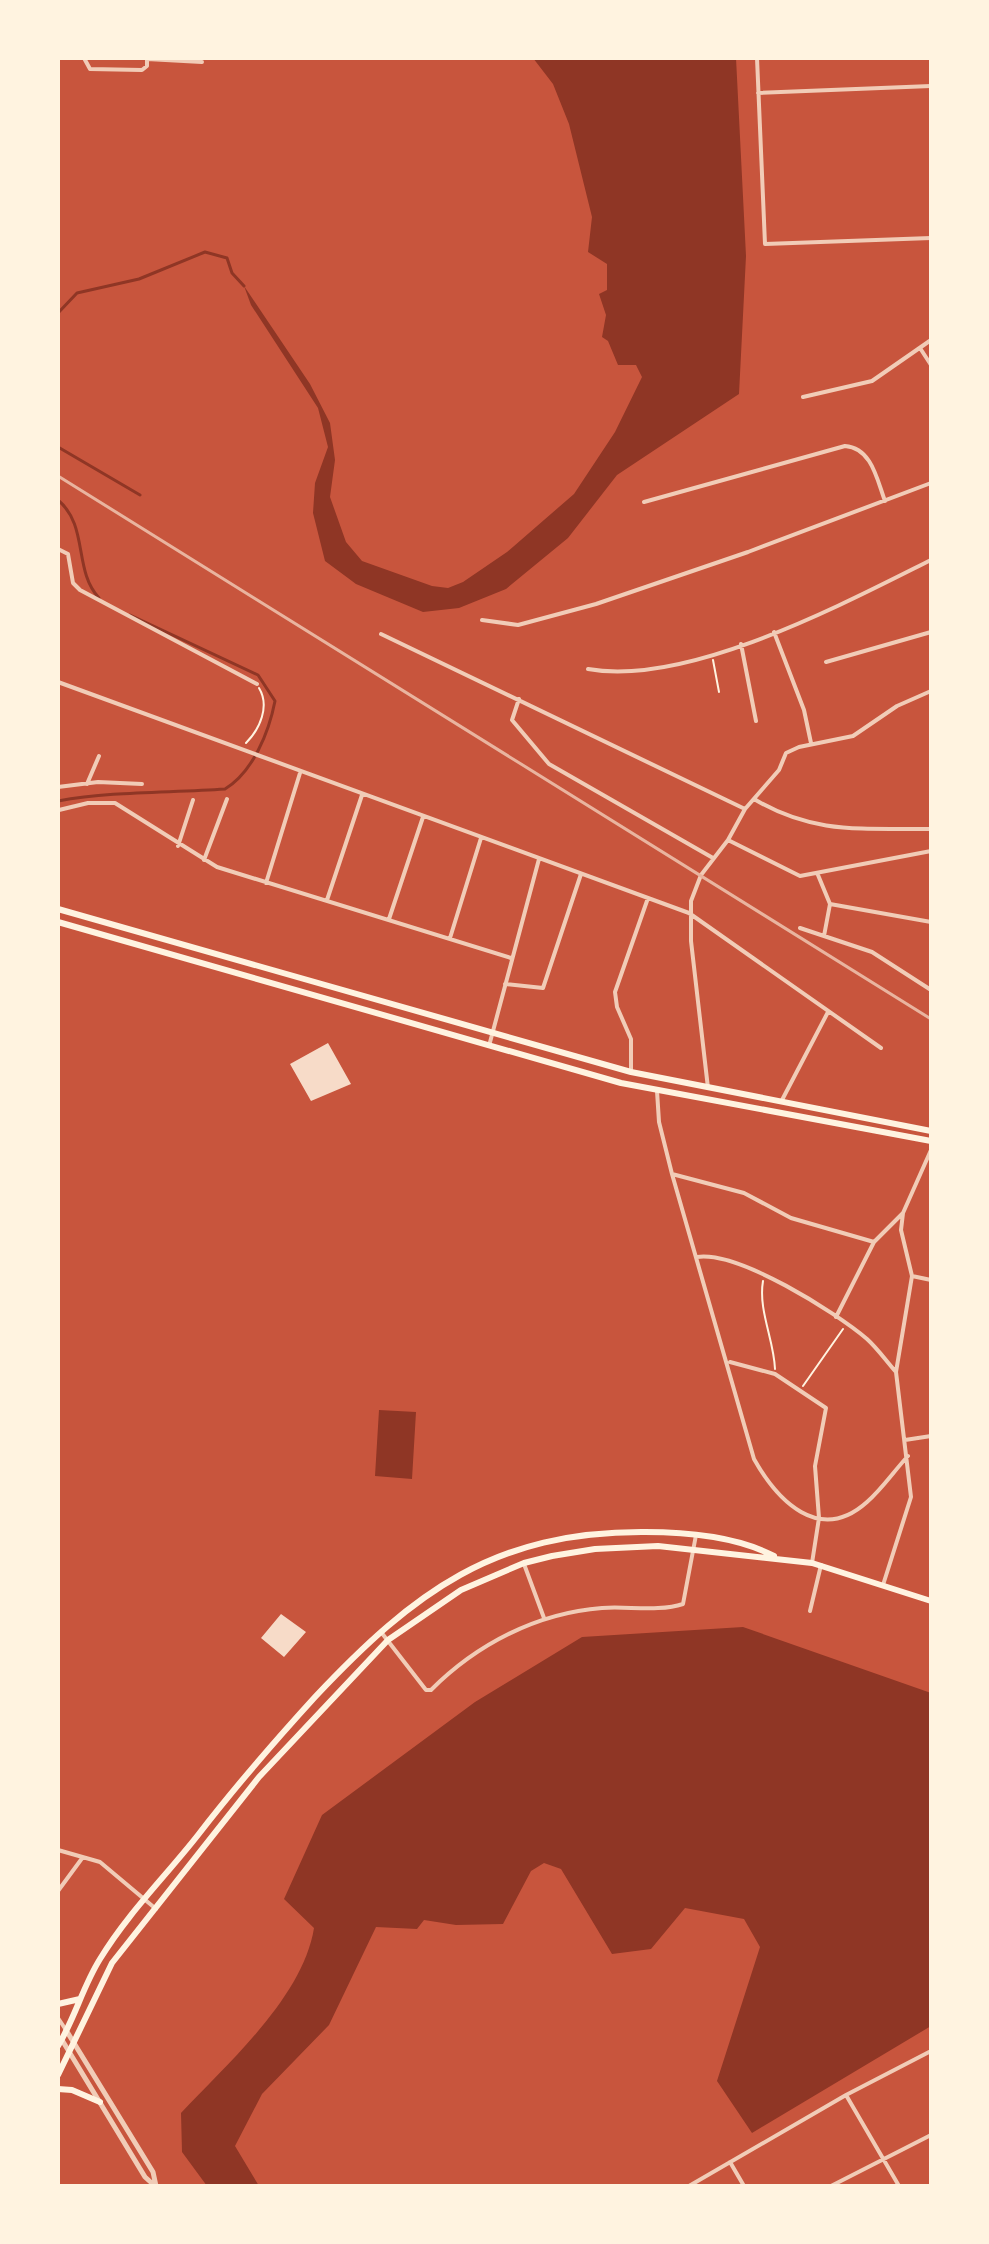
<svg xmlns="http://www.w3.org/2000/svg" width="989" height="2244" font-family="Inter,sans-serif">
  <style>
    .water { fill: #8f3625 }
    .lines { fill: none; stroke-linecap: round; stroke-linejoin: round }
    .stream { stroke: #8f3625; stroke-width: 3 }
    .building { fill: #f7dbc8 }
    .path { stroke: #fff3e0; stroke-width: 2 }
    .minor { stroke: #f1ccb7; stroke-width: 4 }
    .tertiary { stroke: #f1ccb7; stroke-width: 5 }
    .secondary { stroke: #fff3e0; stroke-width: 6 }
    .primary { stroke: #fff3e0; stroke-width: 6 }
    .rail { stroke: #e9b49f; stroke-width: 3 }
  </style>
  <rect width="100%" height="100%" fill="#c8553d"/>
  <path class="water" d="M533 58H736L746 256 739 394 617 475 568 538 506 589 459 608 423 612 356 584 325 561 313 513 315 483 328 447 318 408 251 305 244 286 310 384 330 423 335 460 330 497 346 542 362 561 432 586 448 588 463 582 507 552 574 494 615 432 642 377 636 365H618L608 341 602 337 606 315 599 294 607 290V264L588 252 592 217 569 124 553 84Z
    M379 1410 416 1412 412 1479 375 1476Z
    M743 1627 931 1693V2026L752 2133 717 2081 760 1947 744 1919 685 1908 651 1949 612 1954 561 1869 544 1863 531 1871 503 1924 456 1925 424 1920 417 1929 376 1927 329 2025 262 2094 235 2146 259 2186H207L182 2152 181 2113C228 2063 303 1997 314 1928L284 1899 322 1815 475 1702 582 1637Z"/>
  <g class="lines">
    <path class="stream" d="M58 313 77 293 139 279 205 252 227 258 232 273 244 286
      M58 447 140 495
      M58 500C89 526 73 570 99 598
      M58 801C113 791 169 793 225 789 253 772 269 732 275 701L258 675 130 615"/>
  </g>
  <path class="building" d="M328 1043 351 1084 311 1101 290 1064Z
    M281 1614 306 1632 284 1657 261 1638Z"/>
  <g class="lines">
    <path class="path" d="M713 660 719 692
      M246 743C260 729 270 706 259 688
      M763 1281C758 1310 774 1340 775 1369
      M803 1386 843 1329"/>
    <path class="minor" d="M84 58 90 69 142 70 147 66V58
      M757 58 765 244 931 238
      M147 59 202 62
      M758 93 931 86
      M920 348 931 365
      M803 397 872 381 931 340
      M644 502 845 446C872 448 877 480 885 501
      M58 549 68 554 73 583 80 590 257 684
      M482 620 518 625 596 604 748 552 931 483
      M774 632 804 710 811 743
      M381 634 745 809
      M741 644 756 721
      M826 662 931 632
      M588 669C687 687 843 604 931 560
      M58 682 689 913 881 1048
      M519 699 512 720 549 764 713 858
      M87 784 99 756
      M58 787 98 782 142 784
      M754 799C814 835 863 828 931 829
      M59 810 88 803H115L217 867 511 958
      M728 840 800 876 931 851
      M178 846 193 800
      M204 860 227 799
      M818 875 830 904 824 936
      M266 883 300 773
      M327 900 362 795
      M830 904 931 922
      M389 919 423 817
      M800 928 872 952 931 990
      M450 938 481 838
      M505 984 543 988 581 874
      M489 1046 539 859
      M631 1072V1039L617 1007 615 992 648 898
      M708 1088 691 941V901L701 875 728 840 745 809 779 770 786 753 799 747 853 736 897 706 931 691
      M657 1091 659 1122 672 1174 754 1459C777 1500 819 1545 867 1502 882 1489 894 1471 908 1456
      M781 1102 828 1012
      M672 1174 744 1193 791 1218 874 1242
      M697 1257C739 1251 835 1312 867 1339 878 1349 887 1362 896 1372
      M912 1276 931 1280
      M836 1317 874 1242 903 1213
      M730 1362 775 1374 826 1408 815 1466 819 1518 812 1563
      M905 1440 931 1436
      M524 1564 544 1618
      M883 1585 911 1497 896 1372 912 1276 901 1230 903 1213 931 1150
      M810 1611 821 1565
      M381 1632 426 1690H431C477 1644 537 1613 602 1608 627 1606 659 1612 683 1604L696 1535
      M58 1850 100 1862 156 1909
      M58 1891 83 1857
      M58 2018 66 2030
      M846 2095 899 2186
      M730 2162 744 2186
      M689 2186 846 2095 931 2051
      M831 2186 931 2135"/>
    <path class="tertiary" d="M66 2030 153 2172 156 2186
      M62 2040 145 2177 155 2186"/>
    <path class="secondary" d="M58 2004 80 1999
      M58 2046C75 2018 83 1986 100 1959 128 1913 165 1877 198 1835 235 1787 274 1742 315 1697 414 1592 494 1531 645 1532 688 1532 736 1536 774 1556
      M58 2075 112 1963 259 1777 388 1640 461 1590 524 1563 552 1556 595 1549 658 1546 812 1563 931 1601
      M58 2089 72 2090 100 2102"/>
    <path class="primary" d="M58 909 631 1072 931 1131
      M58 922 621 1083 931 1141"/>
    <path class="rail" d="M58 476 931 1019"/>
  </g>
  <rect width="989" height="2244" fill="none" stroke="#fff3e0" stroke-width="120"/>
</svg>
